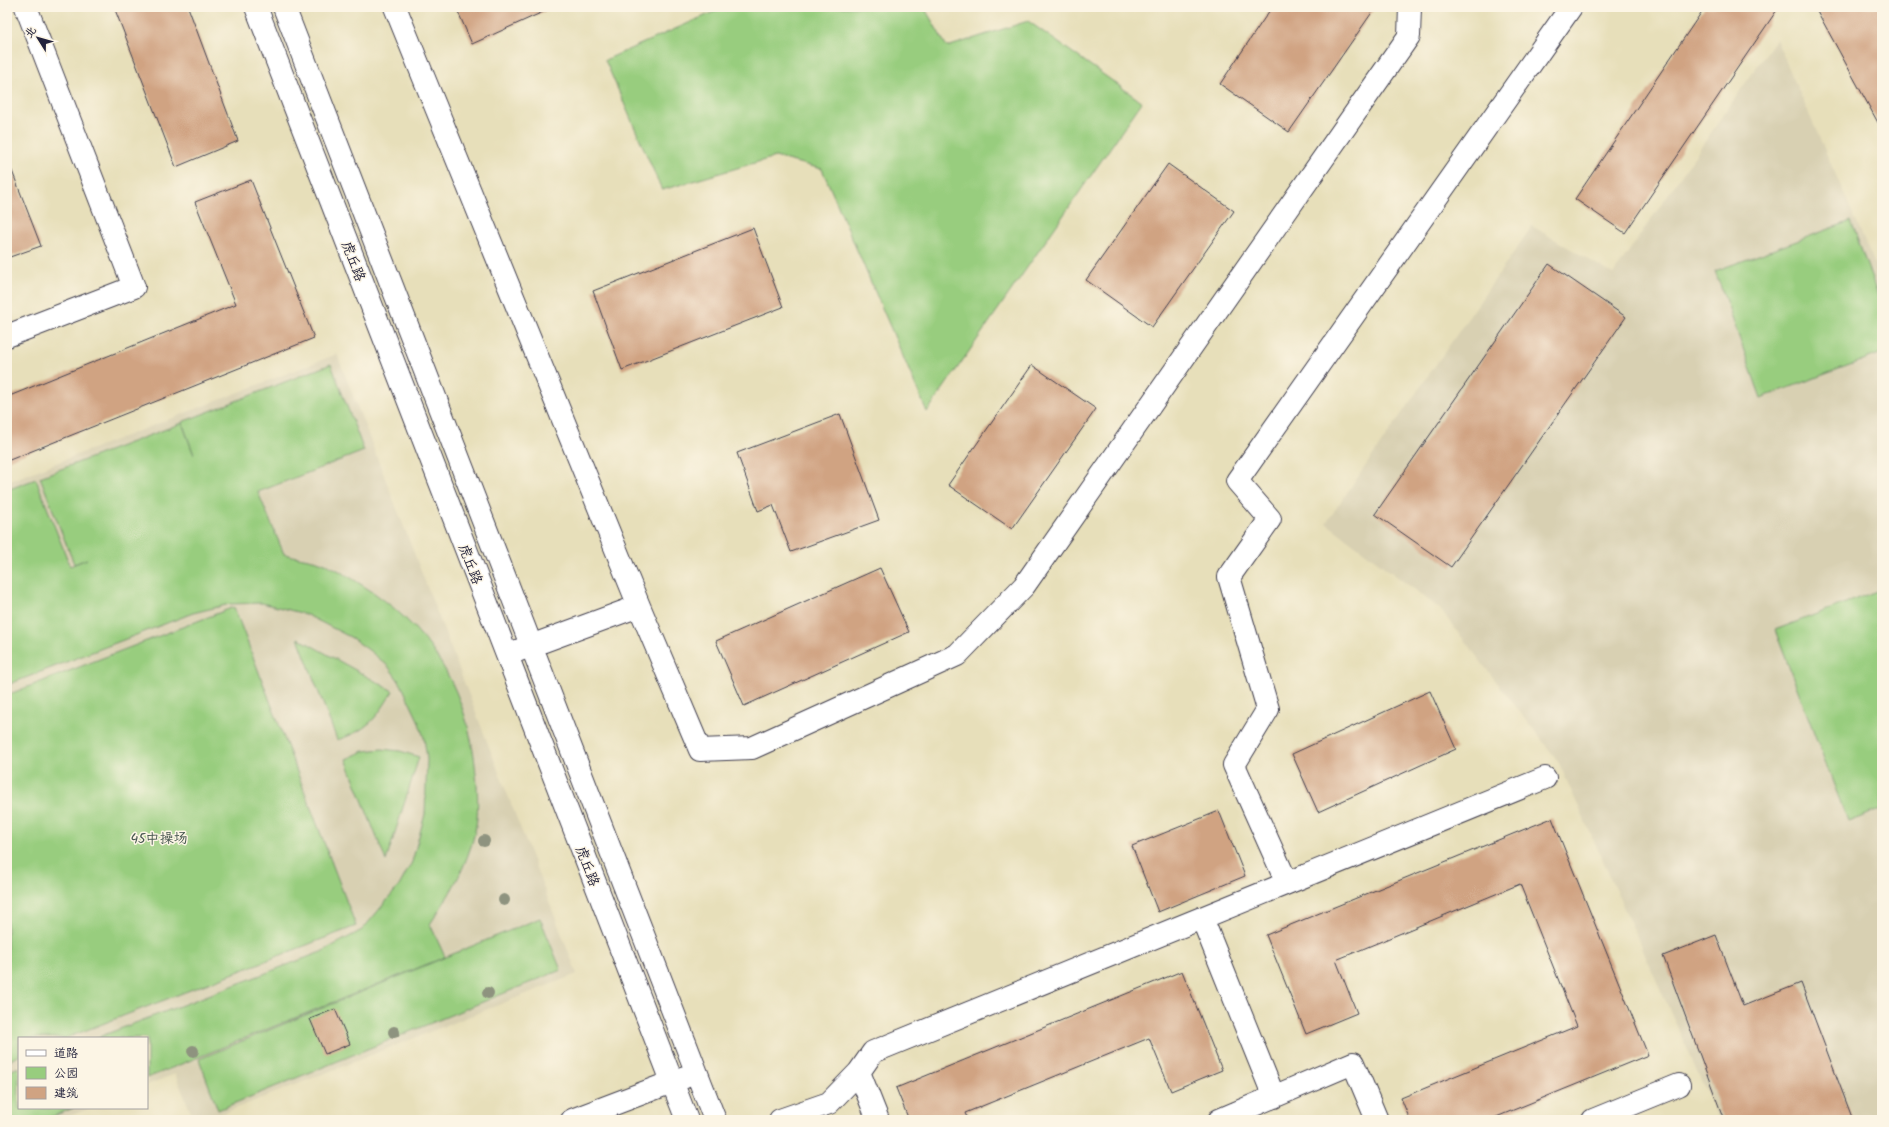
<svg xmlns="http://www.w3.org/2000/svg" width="1889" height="1127" font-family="Kalam,'LXGW WenKai TC',sans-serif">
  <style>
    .built { fill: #d8d0b2 }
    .green { fill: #98cd7e; stroke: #5d785c }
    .building { fill: #d0a382 }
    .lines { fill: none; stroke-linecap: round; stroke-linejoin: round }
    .minor-casing { stroke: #403e4e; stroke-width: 24 }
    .minor { stroke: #fff; stroke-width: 22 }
    .tree { fill: #8e937f }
    .labels { text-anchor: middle; stroke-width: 3; stroke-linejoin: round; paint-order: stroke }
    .street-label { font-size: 14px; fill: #22223b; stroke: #fcf5e5 }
    .park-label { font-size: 14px; fill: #45554f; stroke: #fcf5e5 }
  </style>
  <rect width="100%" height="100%" fill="#fcf5e5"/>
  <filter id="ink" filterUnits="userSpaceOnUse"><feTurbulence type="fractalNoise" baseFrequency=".025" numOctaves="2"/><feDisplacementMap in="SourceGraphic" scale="8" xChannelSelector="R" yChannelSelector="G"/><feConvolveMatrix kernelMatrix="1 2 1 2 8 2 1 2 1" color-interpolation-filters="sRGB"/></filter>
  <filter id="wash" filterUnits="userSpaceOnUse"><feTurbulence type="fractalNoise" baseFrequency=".012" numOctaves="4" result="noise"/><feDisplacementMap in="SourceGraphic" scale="16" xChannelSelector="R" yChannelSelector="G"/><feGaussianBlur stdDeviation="0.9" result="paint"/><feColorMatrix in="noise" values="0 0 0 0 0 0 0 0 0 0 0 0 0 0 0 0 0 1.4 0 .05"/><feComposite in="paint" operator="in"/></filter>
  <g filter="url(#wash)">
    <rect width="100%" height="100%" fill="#e7dfba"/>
    <path class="built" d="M1776 39 1882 280V1120H1719L1558 761 1440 609 1326 523 1532 226 1613 274Z
      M337 354 577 974 206 1120H194L175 1074 147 1085V1038H19V1108H90L60 1120H7V482Z"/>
    <path class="green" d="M725 7H924L947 47 1028 21 1142 102 927 412 822 169 775 157 662 190 605 60Z
      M1851 221 1882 307V353L1761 398 1715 271Z
      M331 364 364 451 258 492 284 554C295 557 306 558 317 561 333 566 348 576 362 585 425 624 463 682 474 756 477 781 480 807 475 832 467 866 450 895 430 924L445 957 147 1078V1038H96L321 952 362 930 399 886 412 862 425 814 427 759 424 738 418 720 401 684 388 666 370 651 352 638 305 614 262 603 230 604 193 613 7 685V490L36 479 70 566 87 559 74 564 40 477 182 423 194 455 182 422Z
      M1882 589V809L1848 822 1775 630Z
      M234 607 356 926 66 1038H19V1056L7 1061V695Z
      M298 638 393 691C376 719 368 730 337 740Z
      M382 749 400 751 419 757 386 861 346 759 364 751Z
      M540 918 561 970 218 1110 199 1059Z
      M19 1067V1108H73L44 1120H7V1072Z"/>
    <g id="blocks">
      <path class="building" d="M114 7H188L238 141 176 167Z
        M456 7H554L472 44Z
        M1272 7H1367L1373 11 1289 132 1220 84Z
        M1705 7H1779L1625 233 1575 199Z
        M1815 7H1882V130Z
        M7 158 41 246 7 258Z
        M1168 164 1234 211 1152 327 1086 280Z
        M251 180 314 338 7 461V397L236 304 195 202Z
        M753 228 783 307 622 370 593 291Z
        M1549 264 1626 317 1451 567 1375 514Z
        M1032 365 1096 409 1012 529 948 485Z
        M840 414 879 520 791 552 773 505 758 511 737 453Z
        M880 568 909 632 744 706 716 641Z
        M1430 691 1456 749 1318 812 1292 754Z
        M1219 811 1245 876 1158 912 1132 846Z
        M1552 818 1648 1055 1489 1120H1410L1401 1098 1577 1026 1520 884 1336 960 1357 1013 1306 1034 1266 935Z
        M1716 935 1743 1006 1801 983 1853 1120H1724L1663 956Z
        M1182 971 1222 1070 1171 1091 1149 1038 965 1113 968 1120H909L896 1088Z
        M335 1009 350 1044 325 1054 310 1019Z"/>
    </g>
  </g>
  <g filter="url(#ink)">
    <use href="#blocks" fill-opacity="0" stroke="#403e4e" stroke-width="1"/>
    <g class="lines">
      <defs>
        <path id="minor" d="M256 7 687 1120
          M284 7 715 1120
          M395 7 639 606 700 750 752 748 957 655 1024 586 1409 36 1410 7
          M7 336 134 287 26 7
          M517 651 639 606
          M1287 883 1234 765 1268 709 1229 577 1270 519 1237 481 1571 7
          M1202 918 1274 1097
          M859 1072 878 1120
          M572 1120 685 1077
          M780 1120 829 1103 859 1072 873 1052 1545 778
          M1219 1120 1353 1063 1377 1120
          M1593 1120 1679 1085"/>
      </defs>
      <use href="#minor" class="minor-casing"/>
      <use href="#minor" class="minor"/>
    </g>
    <g class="tree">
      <circle cx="484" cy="841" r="6"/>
      <circle cx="504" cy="900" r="6"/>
      <circle cx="488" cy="993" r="6"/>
      <circle cx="394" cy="1032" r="6"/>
      <circle cx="193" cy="1051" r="6"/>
    </g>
  </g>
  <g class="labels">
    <g class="street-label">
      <text transform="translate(354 261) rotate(69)" y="5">虎丘路</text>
      <text transform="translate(471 564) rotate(69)" y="5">虎丘路</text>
      <text transform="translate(588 866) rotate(69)" y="5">虎丘路</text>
    </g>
    <g class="park-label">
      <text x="159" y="843">45中操场</text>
    </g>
  </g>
  <rect width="1889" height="1127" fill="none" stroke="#fcf5e5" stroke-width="24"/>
  <rect x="18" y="1037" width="130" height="72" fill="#fcf5e5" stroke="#a5a1a1"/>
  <rect x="26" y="1050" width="20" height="6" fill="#ffffff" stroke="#a5a1a1"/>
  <text x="54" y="1057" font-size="12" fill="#22223b">道路</text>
  <rect x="26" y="1067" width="20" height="12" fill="#98cd7e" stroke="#a5a1a1"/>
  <text x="54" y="1077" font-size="12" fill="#22223b">公园</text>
  <rect x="26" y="1087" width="20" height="12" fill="#d0a382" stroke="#a5a1a1"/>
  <text x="54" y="1097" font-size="12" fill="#22223b">建筑</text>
  <g transform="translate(38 38) rotate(307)" stroke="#fcf5e5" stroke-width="3" paint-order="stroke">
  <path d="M0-3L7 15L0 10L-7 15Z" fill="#22223b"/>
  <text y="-6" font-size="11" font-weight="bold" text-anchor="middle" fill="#22223b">北</text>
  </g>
</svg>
